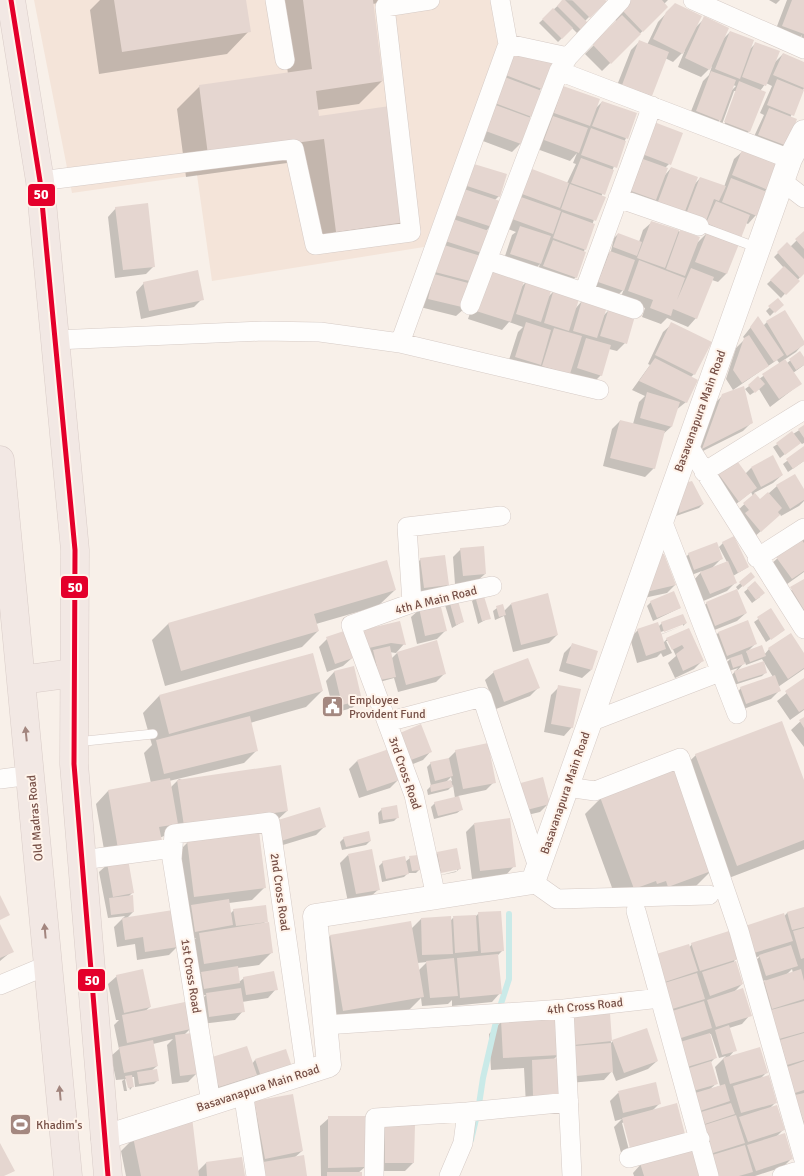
<svg xmlns="http://www.w3.org/2000/svg" width="804" height="1176" font-family="Signika,sans-serif">
  <style>
    .residential { fill: #f4e4d9 }
    .shadow { fill: #0003; fill-rule: evenodd }
    .lines { fill: none; stroke-linecap: round; stroke-linejoin: round }
    .stream { stroke: #caeae8; stroke-width: 6 }
    .building { fill: #e5d6d0 }
    .service-casing { stroke: #d6cbc6; stroke-width: 10 }
    .minor-casing { stroke: #d6cbc6; stroke-width: 20 }
    .tertiary-casing { stroke: #d6cbc6; stroke-width: 25 }
    .trunk-casing { stroke: #d9ccc8; stroke-width: 29 }
    .service { stroke: #fefdfc; stroke-width: 9 }
    .minor { stroke: #fefdfc; stroke-width: 19 }
    .tertiary { stroke: #fefdfc; stroke-width: 24 }
    .trunk { stroke: #f2e8e4; stroke-width: 28 }
    .bus-1-casing { stroke: #fff4eb; stroke-width: 9 }
    .bus-1 { stroke: #e4002b; stroke-width: 5 }
    .oneway { fill: #a2857e }
    .labels { text-anchor: middle; stroke-width: 4; stroke-linejoin: round; paint-order: stroke }
    .street-label { font-size: 12px; fill: #775047; stroke: #fff4eb }
    .poi-label { font-size: 12px; fill: #775047; stroke: #fff4eb; text-anchor: start }
    .line-badge { stroke: #fff4eb; stroke-width: 2 }
    .badge-label { font-size: 14px; text-anchor: middle; font-weight: bold; fill: #fff }
  </style>
  <rect width="100%" height="100%" fill="#f8f0e9"/>
  <path class="residential" d="M34 0H510V13L424 247 212 281 197 175 72 193Z"/>
  <path class="shadow" d="M100 0H245L249 31 227 54 99 74 90 10Z
    M278 0H404L372 4 382 81 359 104 317 110 318 117 404 222 382 245 314 254 302 161 186 177 177 109 200 86 288 74Z
    M564 0 605 1 585 21 587 23 577 33 572 28 558 42 539 23Z
    M632 0H668L664 4 667 7 602 71 585 54 617 22 614 18Z
    M769 0H780L776 4Z
    M787 0H804V48L798 46 802 35 795 42 774 34Z
    M675 4 696 27 705 18 723 39 730 32 749 50 756 43 773 64 783 54 804 63V88L790 118 786 145 778 154 751 143 764 115 760 113 772 86 766 83 760 91 749 131 741 140 717 130 721 119 711 128 688 119 703 81 709 75 712 66 701 77 678 67 685 50 673 62 665 58 651 96 642 104 614 93 631 50 639 42 647 45 658 22ZM733 85 736 86 730 92ZM734 91H737L723 128 721 127Z
    M505 58 541 88 520 144 512 152 475 138Z
    M564 88 594 110 602 102 626 138 601 197 576 277 567 285 536 274 540 264 532 272 503 262 512 235 516 232 505 228 524 179 532 170 567 183 576 164 573 163 577 153 570 161 537 149 555 96Z
    M646 132 669 164 665 168V175L671 168 694 185 700 178 724 187 734 159 743 151 767 189 764 192 756 215 748 224 746 223 726 274 718 282 712 280 696 318 688 327 667 318 661 324 642 317 645 308 620 299 624 289 614 299 591 290 602 260 611 251 614 238 618 234 639 242 643 230 652 222 698 238 695 245 706 234 623 200Z
    M466 174 499 196 495 200 491 226 486 231 481 253 478 256 465 308 456 316 420 307Z
    M116 208 154 266 146 274 115 278 108 217Z
    M804 233V273L781 298 767 284 784 268 774 257 787 244 790 247Z
    M482 277 521 287 527 281 548 297 555 290 575 309 582 301 603 316 610 309 625 343 617 351 609 349 601 375 592 384 560 382 507 366 518 332 523 327 509 322 502 330 468 319Z
    M144 283 202 299 194 307 141 319 136 292Z
    M778 299 782 304 770 316 766 311Z
    M758 318 763 326 767 322 804 343 796 352 784 360 787 363 800 353 804 359V365L793 373 800 384 770 407 759 389 750 395 745 389 780 364 777 360 733 390 726 379 736 348 745 339 743 337Z
    M672 324 694 374 691 377 686 402 676 410 671 427 662 435 654 468 645 477 603 466 612 429 620 421 633 424 639 402 645 396 632 390 650 365 648 364 663 332Z
    M723 395 751 423 743 431 695 455 714 404Z
    M804 427V443L802 444 800 442 780 458 773 447Z
    M804 448V461L788 472 783 464Z
    M751 468 782 475 773 483 754 493 760 501 777 486 795 476 804 492V501L799 506 781 516 780 514 752 539 736 512 753 496 751 492 730 509 709 481 718 473 745 474Z
    M678 489 703 504 699 508 676 516Z
    M804 534V572L783 587 769 566Z
    M723 543 748 567 733 576 735 583 727 591 701 602 693 581 702 571 686 577 680 562 689 554 721 559 712 568 727 562 719 547Z
    M461 549 485 574 476 582 455 584 453 557Z
    M663 556 675 585 667 593 639 599Z
    M421 559 448 585 439 593 416 596 413 567Z
    M751 574 749 580 738 590 736 587Z
    M804 580V620L783 597Z
    M755 583 760 597 752 603 744 592Z
    M395 590 378 606 316 624 318 631 302 647 165 686 152 640 168 624Z
    M476 597 489 618 478 624 472 601Z
    M449 601 462 622 452 628 445 605Z
    M651 602 680 608 653 621 647 606Z
    M707 603 746 613 737 621 707 633 698 611Z
    M511 604 557 635 549 643 513 652 504 616 495 620 493 611 497 608 504 611Z
    M420 609 445 631 437 639 417 644 411 617Z
    M771 610 784 630 766 642 754 622Z
    M662 623H686L683 626V624L658 633 659 635 682 626 660 635 663 643 667 639 688 630 702 661 694 669 675 678 668 663 676 656 669 641H666L672 653 663 657 661 653 657 657 637 663 630 638 638 630 658 627Z
    M363 631 404 644 396 653 389 652 391 659 397 653 445 673 436 682 398 692 394 678 376 683Z
    M718 633 755 644 746 653 761 647 764 655 769 649 804 655V669L778 687 779 691 771 699 738 711 733 697 741 688 773 677 762 659 746 665 745 662 736 672H766L762 676 734 685 731 676 738 668 729 671 726 663 731 658 719 663 710 641Z
    M327 639 352 658 343 666 327 672 319 647Z
    M572 645 591 670 582 678 559 671 564 653Z
    M312 654 322 691 306 707 250 723 257 750 244 763 169 781 170 788 179 779 287 811 274 823 325 826 316 835 273 848 267 831 170 830 164 836 106 861 96 804 108 791 151 783 144 753 152 745 143 713 159 696Z
    M353 668 361 700 352 708 334 713 326 681 334 672Z
    M494 672 538 688 530 696 496 709 485 680Z
    M804 679V710L790 720 777 701Z
    M559 687 572 727 564 736 544 732 551 695Z
    M804 718V747L791 730Z
    M392 742 431 751 423 760 403 768Z
    M456 751 494 782 486 790 458 796 461 810 457 813 434 819 431 807 435 803 455 798 453 785 448 790 428 795 427 790 431 786 427 767 431 763 448 759ZM451 777 452 781 445 783Z
    M696 755 804 783V849L721 881 679 771Z
    M357 761 398 780 390 788 359 798 349 769Z
    M509 794 549 803 540 812 515 818Z
    M601 798 712 870 696 886 618 904 585 814Z
    M382 809 398 817 394 821 379 824 378 813Z
    M474 824 514 866 506 875 472 879 466 832Z
    M344 838 370 841 366 845 342 850 340 842Z
    M188 842 265 887 252 900 229 903 230 914 234 910 266 921 263 924 272 952 259 965 237 968 239 982 244 978 276 989 268 998 242 1002 243 1011 235 1020 201 1024 198 1003 206 995 196 996 193 982 201 974 191 976 187 947 196 938 187 939 183 915 190 908 182 909 175 855Z
    M438 853 460 868 456 872 437 876 457 871V868L436 872 434 857Z
    M348 855 379 889 370 897 348 902 340 863Z
    M410 858 420 869 416 873H408L404 877 382 882 379 866 383 862H405Z
    M108 864 133 892 128 897 133 912 127 918 177 947 169 955 137 960 135 944 117 947 114 927 125 916 108 918 99 872Z
    M804 908V1162L756 990 766 980 757 983 752 965 760 956 745 961 787 913ZM792 969 793 973 786 975Z
    M479 913 502 951 497 956 500 993 492 1002 452 1006V1000L448 1004 422 1006 421 998 406 1013 327 1027 314 953 330 936 411 929 421 919 450 921 453 918 476 916ZM427 962 418 971 417 963Z
    M0 928 12 951 0 961Z
    M692 944 736 959 734 961 742 984 733 993 750 1015 742 1024 729 1028 735 1050 728 1058 766 1073 759 1080 776 1102 770 1108 784 1129 776 1137 792 1158 783 1167 755 1176H708L654 994ZM709 1034H711L719 1058 726 1056 715 1067 720 1086 710 1089 717 1083 710 1063 716 1057Z
    M117 976 150 1007 144 1012 190 1029 184 1035 196 1074 188 1082 172 1084 167 1045 173 1039 153 1044 157 1066 151 1071 158 1080 154 1084 135 1087 134 1077H131L133 1086 130 1090 127 1079 116 1080 111 1056 119 1049 114 1025 119 1020H116L108 984Z
    M609 1015 611 1043 613 1041 657 1061 648 1069 616 1081 612 1071 604 1080 569 1083 566 1052Z
    M502 1021 559 1054 553 1060 561 1095 526 1105 524 1068 491 1070 489 1034Z
    M255 1060 293 1073 211 1095 202 1068 252 1064Z
    M125 1079 127 1091H124L122 1081Z
    M618 1093 660 1103 652 1111 622 1123 631 1158 623 1160 614 1127 622 1119 615 1121 610 1101Z
    M255 1102 302 1151 294 1158 306 1176H256L242 1115Z
    M329 1118 365 1167 358 1173 361 1176H321L320 1126Z
    M386 1126 413 1163 405 1171H377L378 1134Z
    M134 1138 197 1172 206 1163 244 1176H126L121 1151Z
    M641 1164 697 1176H634L633 1173Z"/>
  <g class="lines">
    <path class="stream" d="M471 1140 478 1111 483 1078 498 1013 509 979V914"/>
  </g>
  <path class="building" d="M114 0H246L251 32 122 52Z
    M303 0H373L383 81 316 91 319 116 390 106 406 222 336 232 324 139 208 155 199 85 312 69Z
    M562 0H565L588 23 581 30 557 6Z
    M572 0H605L607 1 590 18Z
    M631 0H662L668 7 643 32 621 9Z
    M792 0H804V34L782 26Z
    M675 3 702 16 683 54 653 39 666 12Z
    M553 8 573 28 562 39 542 19Z
    M622 15 641 34 611 64 592 44Z
    M704 16 729 28 710 70 685 58Z
    M730 31 754 40 740 79 715 69Z
    M639 40 669 52 652 96 622 85Z
    M755 42 780 51 766 86 742 77Z
    M513 48 552 63 542 89 503 74Z
    M783 53 804 62V88L773 75Z
    M711 71 736 80 721 121 696 111Z
    M502 76 542 91 532 117 492 102Z
    M777 79 804 90 794 116 767 105Z
    M739 81 766 92 750 132 724 122Z
    M563 86 600 99 590 126 554 113Z
    M602 101 637 113 628 139 592 126Z
    M493 104 531 118 521 144 483 130Z
    M769 108 797 119 787 146 758 135Z
    M553 116 588 128 579 153 544 140Z
    M654 122 683 133 671 165 642 154Z
    M591 128 626 141 617 168 581 155Z
    M742 150 778 164 768 190 732 175Z
    M581 158 614 170 605 195 571 183Z
    M643 159 668 168 656 200 631 191Z
    M474 164 507 174 500 197 467 186Z
    M671 167 698 177 684 214 657 204Z
    M532 169 569 183 560 208 522 194Z
    M700 177 726 186 719 201 714 199 706 221 686 214Z
    M731 178 767 192 757 216 722 202Z
    M570 184 606 197 596 221 561 209Z
    M464 189 500 201 492 227 455 215Z
    M521 197 561 211 553 234 512 219Z
    M716 201 750 215 741 238 706 223Z
    M148 203 155 267 123 270 115 207Z
    M562 212 595 224 586 250 553 238Z
    M453 219 489 231 482 253 445 241Z
    M651 221 679 230 665 268 637 258Z
    M520 226 551 236 541 264 510 254Z
    M680 230 700 237 685 276 666 269Z
    M804 231V249L795 239Z
    M707 232 739 244 727 274 695 262Z
    M618 233 642 242 637 256 613 247Z
    M553 240 586 252 577 278 543 266Z
    M787 242 804 259V274L800 278 777 252Z
    M444 245 481 256 473 282 435 272Z
    M610 251 635 260 624 291 598 282Z
    M639 260 685 278 677 300 691 268 714 277 697 319 673 309 671 316 650 308 653 300 628 291Z
    M784 266 800 281 786 295 770 280Z
    M490 267 525 278 511 322 476 311Z
    M198 270 204 300 149 311 143 282Z
    M434 274 472 284 466 308 428 299Z
    M527 279 552 288 541 322 516 314Z
    M554 289 580 296 569 331 544 323Z
    M778 298 784 305 775 313 768 306Z
    M582 300 607 307 597 338 573 331Z
    M609 308 635 316 627 344 600 336Z
    M785 310 804 341V345L787 356 766 321Z
    M758 316 784 355 774 362 750 327Z
    M526 322 551 330 541 365 515 357Z
    M671 322 712 342 695 375 655 355Z
    M554 328 582 336 570 374 542 366Z
    M749 335 769 366 742 383 733 370 744 338Z
    M586 338 611 345 602 376 577 368Z
    M800 351 804 357V365L796 370 789 359Z
    M655 358 698 380 687 403 639 381Z
    M785 359 802 384 779 399 762 374Z
    M758 376 765 384 755 393 748 385Z
    M744 386 753 423 702 449 722 394Z
    M647 392 680 402 672 427 640 418Z
    M620 420 665 431 655 469 610 458Z
    M804 425V438L798 429Z
    M792 431 801 443 785 455 776 443Z
    M804 446V461L793 469 786 459Z
    M773 455 783 475 761 487 751 467Z
    M735 458 757 488 739 502 717 472Z
    M795 474 804 489V500L790 509 776 485Z
    M692 481 704 504 679 513 681 484Z
    M768 492 782 508 778 512 780 515 761 532 745 513 749 510 743 503 755 493 760 499Z
    M734 536 749 567 738 573 722 542Z
    M801 539 804 543V571L792 579 776 557Z
    M717 542 723 559 694 570 688 553Z
    M484 546 486 574 463 576 460 548Z
    M656 554H664L676 585 646 592Z
    M445 555 449 585 424 588 420 558Z
    M387 560 396 590 314 614 319 631 181 671 168 623Z
    M728 561 737 583 710 594 700 572Z
    M751 572 755 577 743 587 739 582Z
    M804 579V610L790 587Z
    M755 581 765 593 756 600 747 588Z
    M737 589 747 613 715 626 706 602Z
    M674 591 681 608 657 618 650 601Z
    M483 593 491 619 482 621 475 596Z
    M548 593 558 635 521 645 511 603Z
    M457 597 464 622 456 625 449 600Z
    M440 603 447 631 425 636 419 608Z
    M503 604 506 615 499 617 496 606Z
    M771 608 785 630 771 640 757 617Z
    M683 614 687 623 664 632 661 622Z
    M748 620 757 644 727 656 718 632Z
    M400 621 406 645 391 643 369 648 362 630Z
    M658 622 666 649 646 656 637 629Z
    M689 628 704 661 683 671 676 654 684 648 682 645 672 650 666 638Z
    M344 631 353 658 335 664 326 637Z
    M791 633 804 653V668L788 679 768 648Z
    M437 640 446 674 406 685 397 652Z
    M572 643 598 651 592 670 566 663Z
    M762 645 766 656 750 662 746 651Z
    M390 646 396 677 380 680 373 650Z
    M313 653 323 691 169 734 159 695Z
    M742 654 745 664 733 668 730 658Z
    M528 658 540 688 504 702 493 671Z
    M764 661 767 673 738 682 734 671Z
    M354 666 362 700 342 705 334 671Z
    M775 675 781 691 746 704 740 687Z
    M804 678V709L799 712 785 691Z
    M558 685 581 689 573 728 551 724Z
    M250 716 258 751 164 774 156 740Z
    M804 717V728L799 720Z
    M782 721 804 780V840L737 866 695 754Z
    M421 724 432 752 411 760 400 733Z
    M488 743 496 783 463 789 455 750Z
    M389 749 399 780 367 791 357 760Z
    M449 758 453 776 435 781 430 762Z
    M281 765 288 811 184 826 177 780Z
    M677 769 714 870 668 887 666 881 657 884 656 881 634 889 600 797Z
    M543 777 550 804 523 811 517 784Z
    M170 778 178 824 159 827 162 841 118 849 108 790Z
    M451 780 453 787 431 792 430 785Z
    M459 796 463 810 438 816 434 802Z
    M397 805 399 818 383 820 381 808Z
    M320 807 326 827 281 841 275 821Z
    M510 818 516 867 480 871 474 823Z
    M259 831 266 888 194 897 187 841Z
    M369 831 371 841 346 847 343 837Z
    M457 848 461 869 441 873 437 852Z
    M372 849 380 890 356 894 348 854Z
    M418 855 421 870 412 871 409 856Z
    M405 856 409 874 386 879 382 861Z
    M128 859 134 893 113 897 107 863Z
    M0 895 10 915 0 920Z
    M133 895 134 912 111 915 109 898Z
    M229 899 233 925 195 932 191 905Z
    M266 905 268 922 236 926 233 909Z
    M804 907V927L792 930 787 912Z
    M173 910 178 947 145 952 143 937 125 940 122 918Z
    M501 911 504 951 481 953 478 912Z
    M784 913 793 941 754 953 745 926Z
    M476 915 478 951 455 953 453 916Z
    M451 916 453 954 422 955 421 918Z
    M411 921 424 997 343 1011 330 935Z
    M269 922 273 953 204 964 199 933Z
    M0 924 14 952 0 958Z
    M804 928V958L801 959 793 931Z
    M729 931 738 959 700 971 691 943Z
    M689 944 698 971 662 983 653 955Z
    M791 945 798 966 766 976 759 955Z
    M498 954 502 994 460 998 457 958Z
    M454 958 458 996 430 998 426 961Z
    M736 961 743 984 710 996 702 972Z
    M238 966 240 983 204 989 201 972Z
    M143 969 151 1007 124 1013 116 975Z
    M801 969 804 981V999L772 1009 764 981Z
    M274 971 278 990 246 995 243 977Z
    M697 973 705 999 669 1010 661 984Z
    M241 988 245 1012 209 1017 206 993Z
    M743 988 752 1016 716 1027 707 1000Z
    M704 1001 712 1028 678 1039 669 1012Z
    M804 1001V1032L779 1039 771 1010Z
    M185 1002 191 1029 127 1043 122 1015Z
    M610 1013 612 1041 574 1045 572 1017Z
    M558 1017 560 1055 503 1058 501 1020Z
    M729 1025 737 1051 722 1055 715 1030Z
    M647 1028 658 1061 624 1073 612 1040Z
    M192 1033 197 1074 180 1076 175 1035Z
    M710 1033 717 1058 687 1067 680 1042Z
    M804 1033V1060L787 1065 780 1040Z
    M153 1040 158 1066 124 1073 119 1047Z
    M611 1043 613 1072 577 1076 574 1046Z
    M247 1046 257 1075 219 1087 209 1058Z
    M760 1047 768 1073 730 1084 723 1058Z
    M286 1049 294 1073 263 1083 255 1059Z
    M561 1058 562 1095 533 1097 532 1060Z
    M711 1061 718 1084 693 1091 686 1069Z
    M804 1061V1090L795 1093 787 1067Z
    M157 1069 159 1081 139 1084 137 1072Z
    M132 1075 134 1087 128 1088 125 1076Z
    M769 1075 777 1103 741 1113 733 1086Z
    M656 1082 661 1104 623 1113 618 1091Z
    M725 1084 730 1101 700 1111 695 1093Z
    M804 1093V1123L795 1095Z
    M293 1094 303 1151 265 1159 254 1101Z
    M677 1103 686 1138 631 1152 622 1118Z
    M731 1103 735 1114 705 1124 701 1112Z
    M777 1105 785 1130 748 1142 739 1117Z
    M736 1115 745 1143 710 1154 701 1126Z
    M328 1116H366V1167L328 1168Z
    M192 1117 199 1176H141L133 1137Z
    M385 1125H415L414 1163H385Z
    M785 1133 793 1159 756 1171 747 1145Z
    M0 1143 15 1171 4 1176H0Z
    M745 1145 753 1172 739 1176H718L712 1155Z
    M692 1149 699 1176H644L640 1163Z
    M304 1155 307 1176H265L263 1162Z
    M242 1157 245 1176H207L206 1162Z
    M327 1172H362V1176H327Z"/>
  <g class="lines">
    <defs>
      <path id="service" d="M699 226 758 248
        M76 742 153 734"/>
      <path id="minor" d="M275 0 285 60
        M500 0 508 44
        M693 0 804 49
        M559 71 790 159
        M40 181 294 149 315 245 411 232 385 7 430 0
        M782 181 804 198
        M618 198 699 226
        M487 260 634 309
        M584 292 652 106
        M470 305 559 71 568 57 621 0
        M55 340 263 331 320 332 400 343 599 390
        M400 343 508 44 568 57
        M688 445 804 629
        M704 472 804 410
        M662 520 737 714
        M757 558 804 528
        M412 603 407 527 501 516
        M387 722 482 697 538 867
        M590 722 720 672
        M0 779 31 775
        M567 787 595 791 680 758 739 931 804 1160
        M82 860 173 848
        M533 882 557 899 709 895
        M436 897 414 795 351 625 412 603 492 586
        M636 911 709 1176
        M0 985 48 965
        M564 1009 572 1176
        M325 1025 564 1009 660 998
        M243 1092 256 1176
        M211 1103 172 859 174 834 270 822 306 1072
        M629 1158 700 1139
        M374 1176 375 1118 467 1112 569 1102
        M449 1176 463 1143 467 1112
        M782 1176 804 1169"/>
      <path id="tertiary" d="M103 1138 329 1065 315 916 533 882 790 159 804 132"/>
      <path id="trunk" d="M11 0 40 181 75 550 74 764 108 1176
        M0 460 68 1176
        M21 680 74 673"/>
    </defs>
    <use href="#service" class="service-casing"/>
    <use href="#minor" class="minor-casing"/>
    <use href="#tertiary" class="tertiary-casing"/>
    <use href="#trunk" class="trunk-casing"/>
    <use href="#service" class="service"/>
    <use href="#minor" class="minor"/>
    <use href="#tertiary" class="tertiary"/>
    <use href="#trunk" class="trunk"/>
    <defs>
      <path id="bus-1" d="M11 0 40 181 75 550 74 764 108 1176"/>
    </defs>
    <use href="#bus-1" class="bus-1-casing"/>
    <use href="#bus-1" class="bus-1"/>
  </g>
  <defs><path id="oneway-solid" d="M-6-.8H1V-3.2L6.5 0L1 3.2V.8H-6Z" transform="scale(1.25)"/></defs>
  <g class="oneway">
    <use href="#oneway-solid" transform="translate(26 734) rotate(-96)"/>
    <use href="#oneway-solid" transform="translate(45 931) rotate(-95)"/>
    <use href="#oneway-solid" transform="translate(60 1093) rotate(-95)"/>
  </g>
  <defs>
    <symbol id="civic-square" viewBox="-11 -11 22 22"><rect x="-9" y="-9" width="18" height="18" rx="4" fill="#a48880" stroke="#fff4eb"/><path d="M-.6-6.5H3V-4.5H.6V-3L4-1V1h2V6H-6V1h2V-1L-.6-3ZM-1.2 2.5V6h2.4V2.5Z" fill="#fff"/></symbol>
    <symbol id="stadium-square" viewBox="-11 -11 22 22"><rect x="-9" y="-9" width="18" height="18" rx="4" fill="#a48880" stroke="#fff4eb"/><path d="M0-5a6.5 5 0 1 0 0 10a6.5 5 0 1 0 0-10ZM-3.5-1.8h7v3.6h-7Z" fill="#fff"/></symbol>
  </defs>
  <g fill-rule="evenodd">
    <use href="#civic-square" x="320" y="694" width="25" height="25"/>
    <use href="#stadium-square" x="8" y="1112" width="25" height="25"/>
  </g>
  <g class="labels">
    <g class="street-label">
      <text transform="translate(700 411) rotate(-70)" y="4">Basavanapura Main Road</text>
      <text transform="translate(436 600) rotate(-14)" y="4">4th A Main Road</text>
      <text transform="translate(405 773) rotate(71)" y="4">3rd Cross Road</text>
      <text transform="translate(565 793) rotate(-71)" y="4">Basavanapura Main Road</text>
      <text transform="translate(35 818) rotate(-95)" y="4">Old Madras Road</text>
      <text transform="translate(280 892) rotate(82)" y="4">2nd Cross Road</text>
      <text transform="translate(191 976) rotate(81)" y="4">1st Cross Road</text>
      <text transform="translate(585 1006) rotate(-6)" y="4">4th Cross Road</text>
      <text transform="translate(258 1088) rotate(-18)" y="4">Basavanapura Main Road</text>
    </g>
    <g class="poi-label">
      <text x="349" y="704">Employee<tspan x="349" dy="14">Provident Fund</tspan></text>
      <text x="36" y="1129">Khadim's</text>
    </g>
  </g>
  <g class="line-badge">
    <rect x="27" y="183" width="29" height="24" rx="5" fill="#e4002b"/>
    <rect x="60" y="575" width="29" height="24" rx="5" fill="#e4002b"/>
    <rect x="77" y="968" width="29" height="24" rx="5" fill="#e4002b"/>
  </g>
  <g class="badge-label">
    <text x="41" y="199">50</text>
    <text x="75" y="592">50</text>
    <text x="92" y="985">50</text>
  </g>
</svg>
